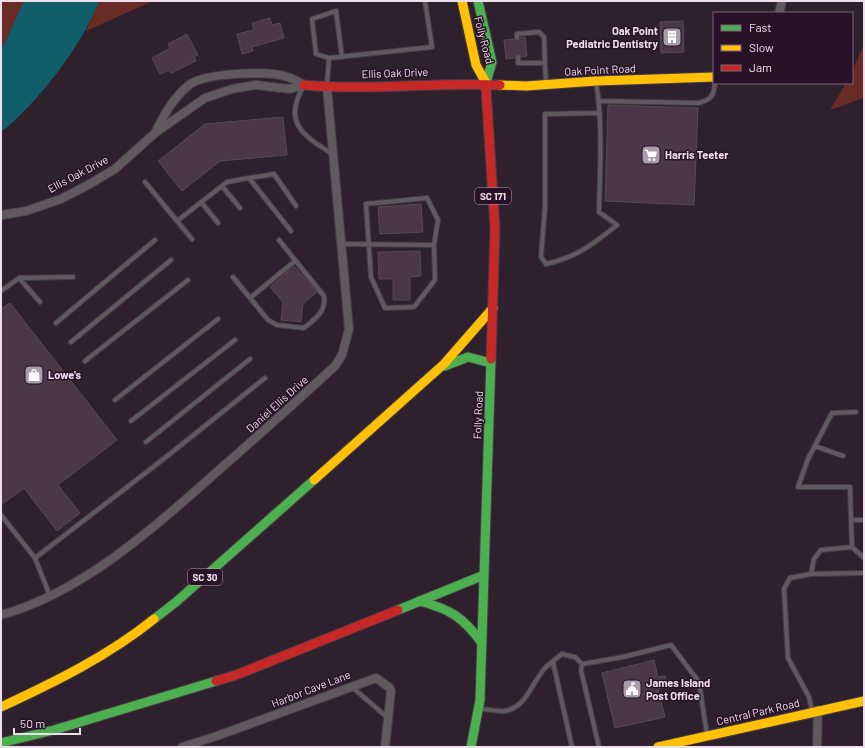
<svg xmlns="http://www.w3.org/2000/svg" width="865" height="748" font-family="Barlow,sans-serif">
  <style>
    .green { fill: #682b25 }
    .water { fill: #105e6a }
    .building { fill: #4c3746; stroke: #574a53 }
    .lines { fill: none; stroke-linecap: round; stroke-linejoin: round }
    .lane-casing { stroke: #483c47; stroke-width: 6 }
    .street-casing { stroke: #483c47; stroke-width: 10 }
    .fast-casing { stroke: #483c47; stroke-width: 11 }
    .slow-casing { stroke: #483c47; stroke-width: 11 }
    .jam-casing { stroke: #483c47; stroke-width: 11 }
    .lane { stroke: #605a5f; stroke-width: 4 }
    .street { stroke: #605a5f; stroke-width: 8 }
    .fast { stroke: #4caf50; stroke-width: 9 }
    .slow { stroke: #ffc107; stroke-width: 9 }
    .jam { stroke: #c62828; stroke-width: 9 }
    .labels { text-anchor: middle; stroke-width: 3; stroke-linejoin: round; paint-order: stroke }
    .shield { fill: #291228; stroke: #b4a2b2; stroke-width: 1 }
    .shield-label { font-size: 10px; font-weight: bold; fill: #efdfed }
    .poi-label { font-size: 11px; font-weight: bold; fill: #efdfed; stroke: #291228; text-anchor: start }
    .street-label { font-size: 11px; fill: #efdfed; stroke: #291228 }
  </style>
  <rect width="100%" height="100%" fill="#2e212d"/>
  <path class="green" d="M1 1H24L1 51Z
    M99 1H153L86 31Z
    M864 44V98L830 110 846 83H852V72Z"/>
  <path class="water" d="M24 1H99C83 44 37 104 1 132V51Z"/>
  <path class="building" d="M270 18 272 25 280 23 284 38 252 47 253 51 242 54 237 34 254 30 252 23Z
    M683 21 684 52 661 53 660 22Z
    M187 34 198 55 194 57 196 61 171 73 169 70 160 74 152 58 170 48 168 44Z
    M525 37 527 56 521 57 518 54 514 58 506 59 504 40 514 39 517 41 520 38Z
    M608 105 698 108 694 205 605 201Z
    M283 117 287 155 220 161 182 191 158 161 205 124Z
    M421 204 423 232 380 234 378 207Z
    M420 251 421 276 410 277V300H393V279H379L378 252Z
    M294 266 317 292 303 304 301 322 281 320 283 302 270 287Z
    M10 303 117 440 58 485 80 513 57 531 24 488 1 505V309Z
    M654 660 658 677 665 676 668 687 658 689 665 717 615 728 602 673Z"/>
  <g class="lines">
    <defs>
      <path id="lane" d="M517 38V34L539 32 544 37 545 63H518V57
        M329 58 316 54 312 19 336 11 342 57
        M545 63 546 82
        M596 82C603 124 600 169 599 212L617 225C592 245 577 257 546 264L541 257 545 207V114L600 113
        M327 85 329 58 432 47 425 1
        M304 86C282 121 303 137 333 154
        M599 101 698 103C711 100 714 96 715 83
        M249 178 274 174 296 206
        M145 182 177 221 227 182 249 178 291 231
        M222 186 240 208
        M201 202 218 223
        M177 221 192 239
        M342 244 434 245 435 280 414 307 385 308 371 277 366 204 427 198 438 220 434 245
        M233 277 268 320 277 325 304 328C316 318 326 312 324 296L279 240
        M19 278 40 302
        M1 291 19 278 73 277
        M250 298 295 261
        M56 323 155 240
        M71 342 171 260
        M85 361 188 280
        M115 400 218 319
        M131 421 235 340
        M146 442 250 359
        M815 446 843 456
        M1 515 35 558
        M852 520H864
        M852 547 850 487H798L808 459 832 413 856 412
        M811 574 814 559 821 550 852 547 864 558
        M50 596 35 558 161 461 265 378
        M553 662 572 747
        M582 664 623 657 671 645 699 682 707 735
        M352 687 388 718
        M480 709C488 709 498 712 505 711 527 707 532 682 545 668 550 663 556 659 562 654L575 657 582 664 581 670 599 747
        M812 711 809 697 788 658 784 589 790 578 811 574 864 573"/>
      <path id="street" d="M779 13 782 1
        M155 133C164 115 173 98 189 85 204 73 269 70 288 77 294 79 299 82 304 85
        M1 215 26 211 61 199 88 185 115 169 155 133 205 98 232 89 256 85 290 89 304 85
        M1 615C84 592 157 525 220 469 259 435 297 401 335 366L342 355 349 329 327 87
        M182 747 217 736 376 678 390 688 391 691 385 747
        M817 747 818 710"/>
      <path id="fast" d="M478 1 492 62 486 83V89
        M445 366 468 357 491 363
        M419 601C450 609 463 617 482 643
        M398 610 484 575
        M154 619 176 602 314 480
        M1 743 54 730 216 681
        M471 747 480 700 491 359"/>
      <path id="slow" d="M462 1 476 65 486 83
        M500 85 526 86 596 81 714 77
        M314 480 444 364 493 308
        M1 707C55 682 108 656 154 619
        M658 747 864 701"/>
      <path id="jam" d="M304 85C369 91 435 82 500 85
        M486 89 495 228 491 359
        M216 681 236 675 398 610"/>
    </defs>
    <use href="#lane" class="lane-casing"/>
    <use href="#street" class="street-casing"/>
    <use href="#fast" class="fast-casing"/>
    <use href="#slow" class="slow-casing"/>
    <use href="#jam" class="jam-casing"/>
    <use href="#lane" class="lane"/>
    <use href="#street" class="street"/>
    <use href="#fast" class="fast"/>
    <use href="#slow" class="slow"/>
    <use href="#jam" class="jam"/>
  </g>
  <defs>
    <symbol id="building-square" viewBox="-11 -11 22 22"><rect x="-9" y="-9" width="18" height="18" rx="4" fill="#ab9caa" stroke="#291228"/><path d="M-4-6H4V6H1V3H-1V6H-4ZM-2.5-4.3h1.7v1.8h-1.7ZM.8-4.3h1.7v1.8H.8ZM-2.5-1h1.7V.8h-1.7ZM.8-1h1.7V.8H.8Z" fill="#fff"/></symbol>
    <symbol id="supermarket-square" viewBox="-11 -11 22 22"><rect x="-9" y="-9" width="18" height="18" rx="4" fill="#ab9caa" stroke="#291228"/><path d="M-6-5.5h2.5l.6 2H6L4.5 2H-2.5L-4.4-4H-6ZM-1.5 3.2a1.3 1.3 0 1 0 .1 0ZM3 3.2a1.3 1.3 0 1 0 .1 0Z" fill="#fff"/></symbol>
    <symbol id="shop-square" viewBox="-11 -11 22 22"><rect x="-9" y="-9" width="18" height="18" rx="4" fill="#ab9caa" stroke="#291228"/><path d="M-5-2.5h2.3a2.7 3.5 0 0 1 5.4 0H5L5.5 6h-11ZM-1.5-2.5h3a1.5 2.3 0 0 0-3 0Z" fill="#fff"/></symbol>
    <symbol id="civic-square" viewBox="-11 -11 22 22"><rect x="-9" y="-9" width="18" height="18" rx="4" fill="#ab9caa" stroke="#291228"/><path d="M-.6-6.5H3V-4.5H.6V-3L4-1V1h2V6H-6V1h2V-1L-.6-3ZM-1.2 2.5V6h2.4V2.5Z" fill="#fff"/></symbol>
  </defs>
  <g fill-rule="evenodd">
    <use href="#building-square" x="661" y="26" width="22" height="22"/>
    <use href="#supermarket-square" x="640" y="144" width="22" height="22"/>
    <use href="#shop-square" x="23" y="364" width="22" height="22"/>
    <use href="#civic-square" x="621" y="678" width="22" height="22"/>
  </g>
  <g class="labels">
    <g class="shield">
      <rect x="475" y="188" width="36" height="16" rx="3"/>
      <rect x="188" y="569" width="34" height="16" rx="3"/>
    </g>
    <g class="shield-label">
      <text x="493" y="200">SC 171</text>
      <text x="205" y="581">SC 30</text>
    </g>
    <g class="poi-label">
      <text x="658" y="35" text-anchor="end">Oak Point<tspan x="658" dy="13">Pediatric Dentistry</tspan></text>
      <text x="665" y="159">Harris Teeter</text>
      <text x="48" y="379">Lowe's</text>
      <text x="646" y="687">James Island<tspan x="646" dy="13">Post Office</tspan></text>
    </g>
    <g class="street-label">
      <text transform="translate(484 40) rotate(75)" y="4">Folly Road</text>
      <text transform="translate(600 70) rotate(-3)" y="4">Oak Point Road</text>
      <text transform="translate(395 73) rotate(-2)" y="4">Ellis Oak Drive</text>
      <text transform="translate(78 174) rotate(-28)" y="4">Ellis Oak Drive</text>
      <text transform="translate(277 404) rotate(-42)" y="4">Daniel Ellis Drive</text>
      <text transform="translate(478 415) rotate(-88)" y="4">Folly Road</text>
      <text transform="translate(311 689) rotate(-21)" y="4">Harbor Cave Lane</text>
      <text transform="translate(758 712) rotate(-13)" y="4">Central Park Road</text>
    </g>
  </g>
  <rect width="865" height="748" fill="none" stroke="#efdfed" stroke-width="4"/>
  <rect x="713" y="12" width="140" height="72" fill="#291228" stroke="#786477"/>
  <rect x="721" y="25" width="20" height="6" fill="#4caf50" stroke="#786477"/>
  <text x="749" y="32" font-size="12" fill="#efdfed">Fast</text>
  <rect x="721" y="45" width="20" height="6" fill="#ffc107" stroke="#786477"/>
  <text x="749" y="52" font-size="12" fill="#efdfed">Slow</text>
  <rect x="721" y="65" width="20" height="6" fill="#c62828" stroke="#786477"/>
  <text x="749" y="72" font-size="12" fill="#efdfed">Jam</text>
  <path d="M14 728v6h66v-6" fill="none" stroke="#efdfed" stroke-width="2"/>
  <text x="20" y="728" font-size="12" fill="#efdfed" stroke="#291228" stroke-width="3" paint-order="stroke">50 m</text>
</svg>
